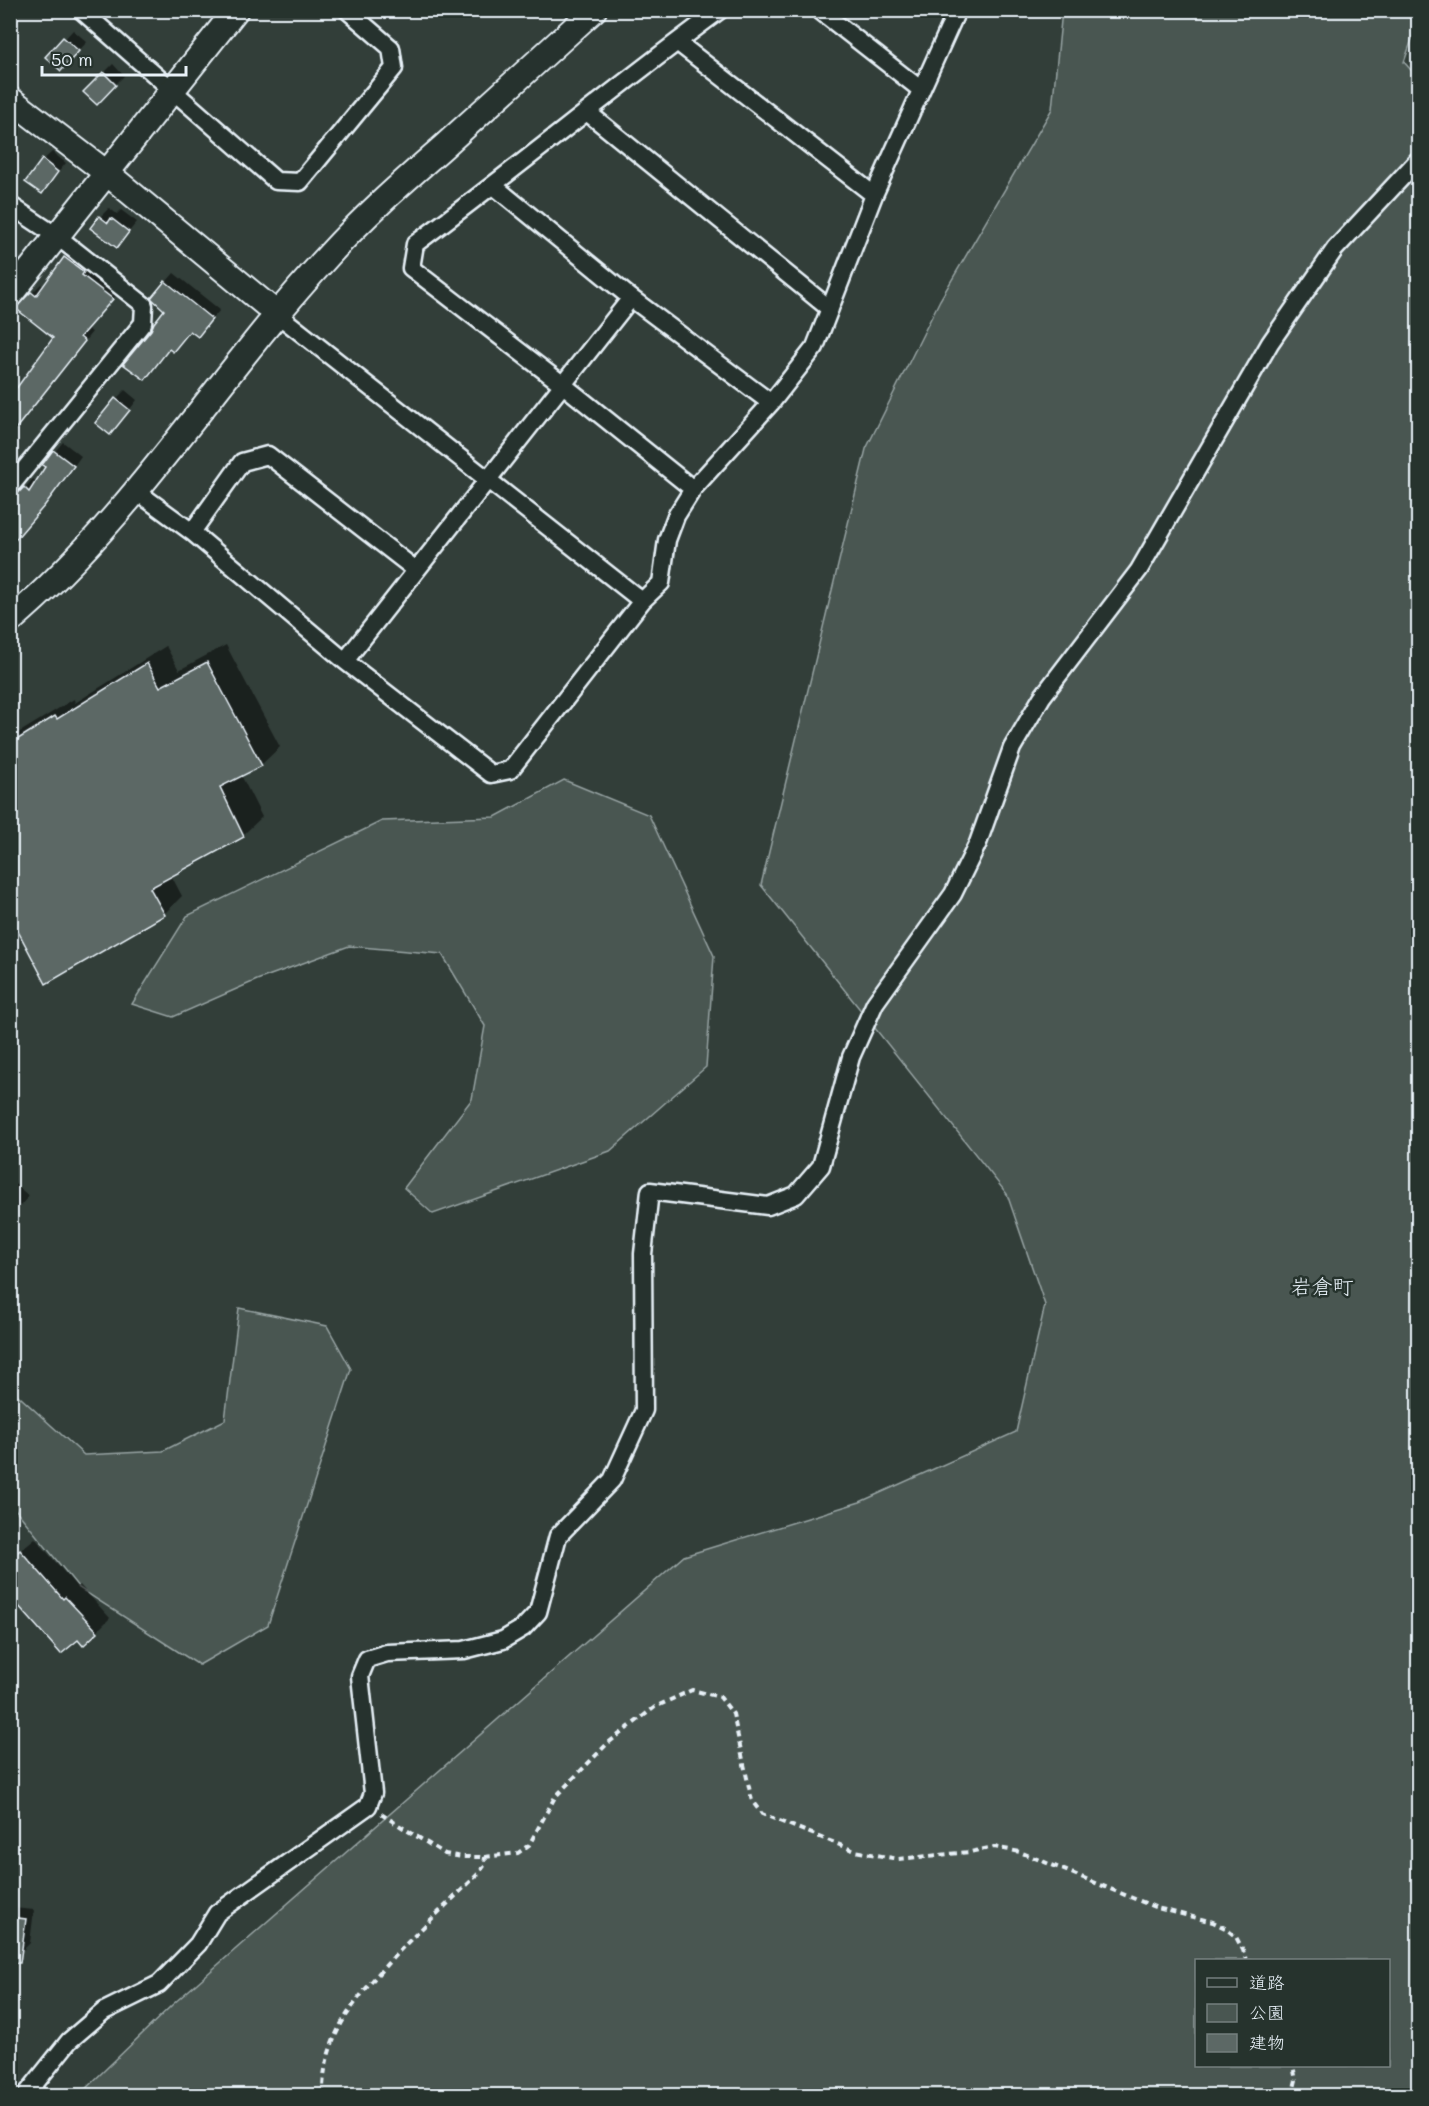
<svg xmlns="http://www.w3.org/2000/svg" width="1429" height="2106" font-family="Mali,'Klee One',sans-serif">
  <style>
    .green { fill: #495651; stroke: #98a4a4; stroke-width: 1.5; fill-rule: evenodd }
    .shadow { fill: #0007 }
    .building { fill: #5c6865; stroke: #e8f1f8; stroke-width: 1.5 }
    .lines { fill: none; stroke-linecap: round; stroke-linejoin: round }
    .street-casing { stroke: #e8f1f8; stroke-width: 21 }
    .secondary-casing { stroke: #e8f1f8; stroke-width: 28 }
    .path { stroke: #e8f1f8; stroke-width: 4; stroke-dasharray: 6 4.5; stroke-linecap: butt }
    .street { stroke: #26332d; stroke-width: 16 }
    .secondary { stroke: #26332d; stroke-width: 24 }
    .labels { text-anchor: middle; stroke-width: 5; stroke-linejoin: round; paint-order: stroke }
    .quarter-label { font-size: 21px; fill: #e8f1f8; stroke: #26332d }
  </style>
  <rect width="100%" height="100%" fill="#323e39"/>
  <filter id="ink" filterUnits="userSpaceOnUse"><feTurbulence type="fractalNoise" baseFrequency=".0167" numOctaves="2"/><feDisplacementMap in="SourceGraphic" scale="12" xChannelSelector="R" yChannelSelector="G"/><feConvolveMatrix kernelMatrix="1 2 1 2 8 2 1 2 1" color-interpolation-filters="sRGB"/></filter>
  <g filter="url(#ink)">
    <path class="green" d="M1062 11H1418V22L1404 62 1418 78V2095L78 2096 172 2005 684 1556 860 1502 1016 1432 1045 1305 1007 1194 761 885 866 449 940 300 1052 109ZM1196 1960H1388V2066H1196Z
      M564 780 649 815 714 956 706 1067 610 1151 433 1214 404 1188 472 1099 485 1026 442 954 349 946 257 980 173 1017 132 1004 187 916 382 821 495 817Z
      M239 1308 327 1326 351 1369 268 1625 199 1665 79 1588 11 1504V1389L84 1455 163 1451 225 1420Z"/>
    <path class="shadow" d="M73 30 87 42 70 60 48 57Z
      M113 64 124 76 97 103 85 92Z
      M52 152 66 163 42 192 43 160Z
      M109 208 117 214 121 210 137 222 117 246 100 217Z
      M74 250 121 290 87 328 92 332 10 434 55 338 17 308 41 284 44 287Z
      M174 273 220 310 198 335 191 330 173 350 170 348 145 378 152 330 166 310 153 297Z
      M125 390 137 400 118 425 116 399Z
      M63 442 81 456 54 494 10 546V518L25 488 33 479 37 482 47 467 44 464Z
      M226 645 280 747 261 765 241 775 262 817 243 835 171 875 182 896 164 914 10 913V738L74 699 75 703 166 646 179 670Z
      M10 1180 29 1196 10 1217Z
      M35 1538 77 1587 80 1585 110 1618 97 1631 10 1559Z
      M10 1898 13 1899 14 1908 34 1910 30 1943 21 1952 11 1951 15 1973 10 1978Z"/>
    <path class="building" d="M63 37 79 51 61 71 45 57Z
      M103 72 116 85 97 105 83 92Z
      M42 159 58 172 42 194 25 182Z
      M99 216 108 223 111 218 129 232 117 248 90 228Z
      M64 257 84 272 82 275 113 299 80 337 85 341 10 436V397L53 338 15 308 31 292 36 296Z
      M165 281 212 319 198 337 190 331 173 352 169 349 145 380 123 364 151 330 154 323 164 310 151 298Z
      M115 398 130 410 110 435 95 423Z
      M53 450 74 466 45 505 10 546V502L24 487 29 492 45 467 42 465Z
      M207 662 262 766 220 787 244 837 150 888 165 915 46 984 10 916V744L55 716 57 719 147 663 160 687Z
      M20 1550 63 1599 65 1597 98 1632 83 1646 78 1640 61 1654 10 1596V1559Z
      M10 1917 26 1919 20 1963H10Z"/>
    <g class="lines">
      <defs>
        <path id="street" d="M81 10 276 181 300 182 394 68 391 48 347 10
          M819 10 920 89
          M677 42 874 195
          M587 112 830 309
          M494 186 631 298 771 403
          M10 205 58 237 144 305 143 323 10 487
          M277 314 642 601
          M693 489 562 384 411 268 415 244C518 168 616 86 720 10
          M136 491 192 532 345 661 491 774 510 770 642 601 661 583 667 540 676 516 693 489 771 403 815 347 874 195 955 15 954 10
          M192 532 242 462 268 455 416 570
          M345 661 631 298
          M25 2096 69 2041 104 2011 159 1984 198 1944 217 1913 368 1806 373 1793 360 1676 367 1659 387 1653 464 1650 503 1640 523 1628 538 1612 558 1536 612 1480 644 1410 643 1254 650 1191 768 1206 796 1195 821 1166 851 1057 875 1003 953 894 978 843 1012 748 1042 697 1139 570 1270 343 1335 249 1418 160"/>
        <path id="secondary" d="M10 99 108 174 277 314
          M10 295 236 10
          M10 621C134 516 219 374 328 256 363 217 403 182 443 147 493 101 544 56 594 10"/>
      </defs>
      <use href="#street" class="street-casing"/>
      <use href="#secondary" class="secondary-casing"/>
      <path class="path" d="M381 1814 445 1854 462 1857H485L518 1853 529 1845 555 1797 608 1743 655 1707 692 1690 720 1697 733 1714 752 1801 762 1814 855 1851 898 1859 970 1852 994 1847 1020 1852 1157 1908 1213 1922 1225 1928 1236 1937 1243 1950 1246 1960
        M323 2096C322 2068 332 2036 348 2013 382 1962 434 1918 478 1874L484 1866 485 1857
        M1292 2096 1296 2080 1293 2066"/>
      <use href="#street" class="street"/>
      <use href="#secondary" class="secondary"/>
    </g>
  </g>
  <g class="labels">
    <g class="quarter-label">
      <text x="1322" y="1294">岩倉町</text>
    </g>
  </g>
  <rect width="1429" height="2106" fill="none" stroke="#26332d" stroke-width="36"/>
  <rect x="18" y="18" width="1393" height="2070" fill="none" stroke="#e8f1f8" stroke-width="2" filter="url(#ink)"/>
  <rect x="1195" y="1959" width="195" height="108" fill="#26332d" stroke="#747f7e" stroke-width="1.5"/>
  <rect x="1207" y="1978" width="30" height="9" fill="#26332d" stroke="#747f7e" stroke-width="1.5"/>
  <text x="1249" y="1989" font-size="18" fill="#e8f1f8">道路</text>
  <rect x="1207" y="2004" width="30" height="18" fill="#495651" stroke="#747f7e" stroke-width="1.5"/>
  <text x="1249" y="2019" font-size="18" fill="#e8f1f8">公園</text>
  <rect x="1207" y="2034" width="30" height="18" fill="#5c6865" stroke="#747f7e" stroke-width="1.5"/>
  <text x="1249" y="2049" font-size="18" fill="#e8f1f8">建物</text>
  <path d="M42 66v9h144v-9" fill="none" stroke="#e8f1f8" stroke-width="3"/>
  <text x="51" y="66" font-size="18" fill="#e8f1f8" stroke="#26332d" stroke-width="4.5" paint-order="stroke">50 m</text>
</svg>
